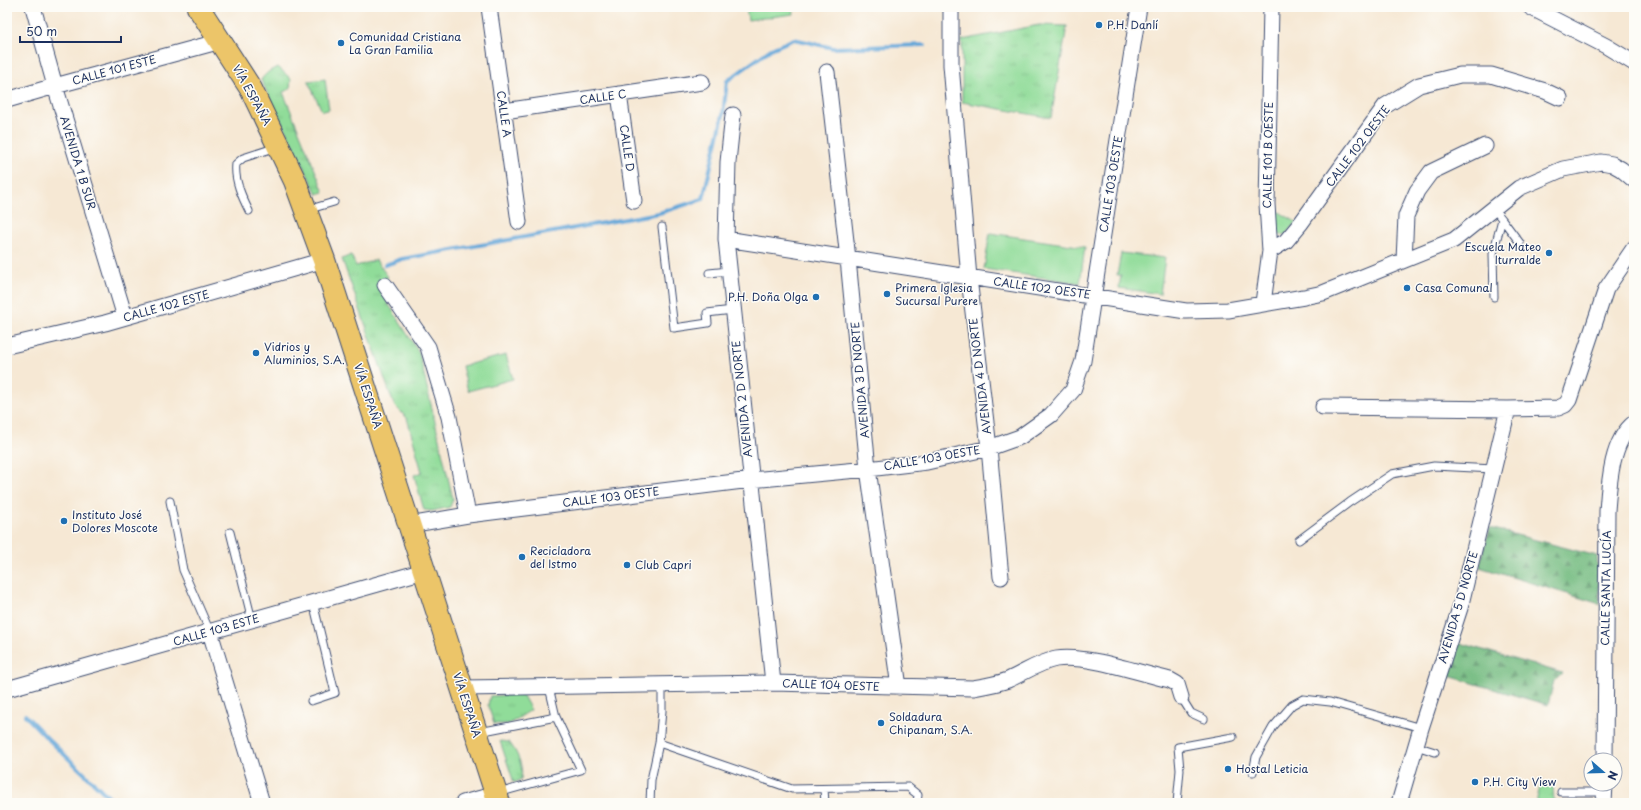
<svg xmlns="http://www.w3.org/2000/svg" width="1641" height="810" font-family="'Playpen Sans',sans-serif">
  <style>
    .grass { fill: url(#grass-tufts); stroke: #56867c }
    .forest { fill: url(#forest-firs); stroke: #487670 }
    .park { fill: #90dc99; stroke: #56867c }
    .lines { fill: none; stroke-linecap: round; stroke-linejoin: round }
    .stream { stroke: #65a7d9; stroke-width: 4 }
    .service-casing { stroke: #3c4b70; stroke-width: 9 }
    .minor-casing { stroke: #3c4b70; stroke-width: 17 }
    .primary-casing { stroke: #3c4b70; stroke-width: 24 }
    .service { stroke: #fff; stroke-width: 7 }
    .minor { stroke: #fff; stroke-width: 15 }
    .primary { stroke: #ecc569; stroke-width: 22 }
    .poi-dot { fill: #1f6fb2; stroke: #fdfcf7; stroke-width: 1.5 }
    .labels { text-anchor: middle; stroke-width: 3; stroke-linejoin: round; paint-order: stroke }
    .poi-label { font-size: 11px; fill: #1b2f5e; stroke: #fdfcf7; text-anchor: start }
    .street-label { font-size: 11px; fill: #1b2f5e; stroke: #fdfcf7 }
  </style>
  <defs>
    <pattern id="grass-tufts" width="24" height="20" patternUnits="userSpaceOnUse"><rect width="24" height="20" fill="#90dc99"/><path d="M3 7l-1-3M5 7V3M7 7l1-3M15 17l-1-3M17 17v-4M19 17l1-3" fill="none" stroke="#7cbd86"/></pattern>
    <pattern id="forest-firs" width="22" height="20" patternUnits="userSpaceOnUse"><rect width="22" height="20" fill="#74bc81"/><path d="M5 1l3.5 6h-7zM16 11l3.5 6h-7z" fill="#5e996d"/></pattern>
  </defs>
  <rect width="100%" height="100%" fill="#fdfcf7"/>
  <filter id="ink" filterUnits="userSpaceOnUse"><feTurbulence type="fractalNoise" baseFrequency=".025" numOctaves="2"/><feDisplacementMap in="SourceGraphic" scale="8" xChannelSelector="R" yChannelSelector="G"/><feConvolveMatrix kernelMatrix="1 2 1 2 8 2 1 2 1" color-interpolation-filters="sRGB"/></filter>
  <filter id="wash" filterUnits="userSpaceOnUse"><feTurbulence type="fractalNoise" baseFrequency=".012" numOctaves="4" result="noise"/><feDisplacementMap in="SourceGraphic" scale="16" xChannelSelector="R" yChannelSelector="G"/><feGaussianBlur stdDeviation="0.9" result="paint"/><feColorMatrix in="noise" values="0 0 0 0 0 0 0 0 0 0 0 0 0 0 0 0 0 1.4 0 .05"/><feComposite in="paint" operator="in"/></filter>
  <g filter="url(#wash)">
    <rect width="100%" height="100%" fill="#f6e8d4"/>
    <path class="grass" d="M1039 25 1067 26 1051 118 962 102V40Z
      M278 67 291 79 290 89 283 92 324 192 317 194 261 80C266 73 270 70 278 67Z
      M325 79 329 110 322 111 308 81Z
      M351 255 356 266 376 260 388 277 378 287 419 353 453 499 450 507 432 511 424 510 414 475 422 472 407 418 394 405 342 259Z
      M522 694 531 710 509 724H494L488 705 490 696Z
      M500 741 509 742C517 752 524 766 521 779L514 783Z
      M1540 786H1553L1554 803H1536Z"/>
    <path class="forest" d="M1490 528 1597 556 1600 604 1479 567Z
      M1456 642 1562 673 1554 681 1548 705 1445 675Z"/>
    <path class="park" d="M746 7H793L794 14 748 20Z
      M1276 210 1296 222 1285 235 1278 234 1275 230Z
      M990 233 1085 247 1080 283 984 269Z
      M1121 253 1165 258 1160 294 1119 288 1121 275H1117Z
      M506 355 513 379 468 391 462 366Z"/>
    <g class="lines">
      <path class="stream" d="M385 265 402 259 659 213 703 199 723 115 727 81 771 49 794 39 833 48 925 45
        M25 715 47 738 115 803"/>
    </g>
  </g>
  <g filter="url(#ink)">
    <g class="lines">
      <defs>
        <path id="service" d="M307 210 334 202
          M249 211C242 197 234 180 236 164L243 158 277 147
          M1502 219 1520 243
          M662 227 674 328 708 323 707 313 733 310
          M709 273 729 271
          M1494 297 1493 254 1502 219 1494 209
          M170 501 183 570 210 632
          M230 532 252 620
          M1299 540 1350 502 1392 474 1434 466 1494 469
          M549 687 556 717
          M1181 697 1191 713 1204 719
          M311 701 335 693 313 602
          M479 732 556 717 581 770 498 793
          M659 743 792 789 908 787 918 795 917 803
          M1416 746 1435 752
          M1253 772 1256 757 1273 727 1292 705 1303 699 1330 702 1421 728
          M824 789 825 803
          M1561 792H1604
          M650 803 651 780 659 743 662 711V684
          M1177 803 1180 770 1178 747 1233 737"/>
        <path id="minor" d="M33 7 55 86 125 317
          M489 7 519 222
          M951 7V65L969 278 989 448 1001 577
          M1530 7 1606 46 1634 63
          M827 72 848 259 868 469 899 687
          M619 94 634 201
          M7 100 55 86 221 41
          M504 111 702 82
          M733 115 728 162 726 239 773 683
          M726 239 1186 311 1228 310 1304 297 1323 293 1454 240 1519 188 1563 169 1601 162 1612 164 1621 169 1634 180
          M1270 251 1286 241 1301 223 1385 106 1419 85 1460 75H1491L1545 91 1560 98
          M1404 260 1406 216 1417 191 1431 172 1485 146
          M385 285 428 347 449 417 468 515
          M1263 303 1270 251 1267 204 1271 7
          M7 346 105 323 324 260
          M1323 407 1508 409 1558 408 1565 405 1569 400 1606 289 1634 248
          M409 525 468 515 751 480 868 469 927 462 989 448 1020 437 1051 415 1073 390 1083 361 1139 7
          M210 632 262 803
          M462 688 773 683 973 688C985 686 997 684 1008 680 1024 673 1039 662 1056 659 1086 654 1139 673 1170 680L1177 684 1181 697
          M7 689 424 571
          M1605 760 1607 511C1609 484 1611 441 1634 423
          M463 803 496 794
          M1399 803 1421 728 1460 608 1508 409
          M1604 803 1605 784"/>
        <path id="primary" d="M198 7 251 89 295 181 324 260 499 803"/>
      </defs>
      <use href="#service" class="service-casing"/>
      <use href="#minor" class="minor-casing"/>
      <use href="#primary" class="primary-casing"/>
      <use href="#service" class="service"/>
      <use href="#minor" class="minor"/>
      <use href="#primary" class="primary"/>
    </g>
  </g>
  <g class="poi-dot">
    <circle cx="1099" cy="25" r="4"/>
    <circle cx="341" cy="43" r="4"/>
    <circle cx="1549" cy="253" r="4"/>
    <circle cx="1407" cy="288" r="4"/>
    <circle cx="887" cy="294" r="4"/>
    <circle cx="816" cy="297" r="4"/>
    <circle cx="256" cy="353" r="4"/>
    <circle cx="64" cy="521" r="4"/>
    <circle cx="522" cy="557" r="4"/>
    <circle cx="627" cy="565" r="4"/>
    <circle cx="881" cy="723" r="4"/>
    <circle cx="1228" cy="769" r="4"/>
    <circle cx="1475" cy="782" r="4"/>
  </g>
  <g class="labels">
    <g class="poi-label">
      <text x="1107" y="29">P.H. Danlí</text>
      <text x="349" y="41">Comunidad Cristiana<tspan x="349" dy="13">La Gran Familia</tspan></text>
      <text x="1541" y="251" text-anchor="end">Escuela Mateo<tspan x="1541" dy="13">Iturralde</tspan></text>
      <text x="895" y="292">Primera Iglesia<tspan x="895" dy="13">Sucursal Purere</tspan></text>
      <text x="1415" y="292">Casa Comunal</text>
      <text x="808" y="301" text-anchor="end">P.H. Doña Olga</text>
      <text x="264" y="351">Vidrios y<tspan x="264" dy="13">Aluminios, S.A.</tspan></text>
      <text x="72" y="519">Instituto José<tspan x="72" dy="13">Dolores Moscote</tspan></text>
      <text x="530" y="555">Recicladora<tspan x="530" dy="13">del Istmo</tspan></text>
      <text x="635" y="569">Club Capri</text>
      <text x="889" y="721">Soldadura<tspan x="889" dy="13">Chipanam, S.A.</tspan></text>
      <text x="1236" y="773">Hostal Leticia</text>
      <text x="1483" y="786">P.H. City View</text>
    </g>
    <g class="street-label">
      <text transform="translate(114 70) rotate(-15)" y="4">CALLE 101 ESTE</text>
      <text transform="translate(252 95) rotate(61)" y="4">VÍA ESPAÑA</text>
      <text transform="translate(603 97) rotate(-8)" y="4">CALLE C</text>
      <text transform="translate(504 114) rotate(82)" y="4">CALLE A</text>
      <text transform="translate(1358 146) rotate(-53)" y="4">CALLE 102 OESTE</text>
      <text transform="translate(627 148) rotate(82)" y="4">CALLE D</text>
      <text transform="translate(1268 155) rotate(-89)" y="4">CALLE 101 B OESTE</text>
      <text transform="translate(78 163) rotate(73)" y="4">AVENIDA 1 B SUR</text>
      <text transform="translate(1111 184) rotate(-81)" y="4">CALLE 103 OESTE</text>
      <text transform="translate(1042 288) rotate(8)" y="4">CALLE 102 OESTE</text>
      <text transform="translate(166 306) rotate(-16)" y="4">CALLE 102 ESTE</text>
      <text transform="translate(980 376) rotate(-97)" y="4">AVENIDA 4 D NORTE</text>
      <text transform="translate(860 380) rotate(-95)" y="4">AVENIDA 3 D NORTE</text>
      <text transform="translate(368 396) rotate(72)" y="4">VÍA ESPAÑA</text>
      <text transform="translate(742 399) rotate(-96)" y="4">AVENIDA 2 D NORTE</text>
      <text transform="translate(932 458) rotate(-10)" y="4">CALLE 103 OESTE</text>
      <text transform="translate(611 497) rotate(-7)" y="4">CALLE 103 OESTE</text>
      <text transform="translate(1606 588) rotate(-89)" y="4">CALLE SANTA LUCÍA</text>
      <text transform="translate(1458 607) rotate(-74)" y="4">AVENIDA 5 D NORTE</text>
      <text transform="translate(216 630) rotate(-16)" y="4">CALLE 103 ESTE</text>
      <text transform="translate(831 685) rotate(2)" y="4">CALLE 104 OESTE</text>
      <text transform="translate(467 705) rotate(72)" y="4">VÍA ESPAÑA</text>
    </g>
  </g>
  <rect width="1641" height="810" fill="none" stroke="#fdfcf7" stroke-width="24"/>
  <g transform="translate(1603 772) rotate(110)"><circle r="19" fill="#fdfcf7" stroke="#a3aaba"/>
  <path d="M0-3L7 15L0 10L-7 15Z" fill="#1f6fb2"/>
  <text y="-6" font-size="11" font-weight="bold" text-anchor="middle" fill="#1b2f5e">N</text>
  </g>
  <path d="M20 36v6h101v-6" fill="none" stroke="#1b2f5e" stroke-width="2"/>
  <text x="26" y="36" font-size="12" fill="#1b2f5e" stroke="#fdfcf7" stroke-width="3" paint-order="stroke">50 m</text>
</svg>
